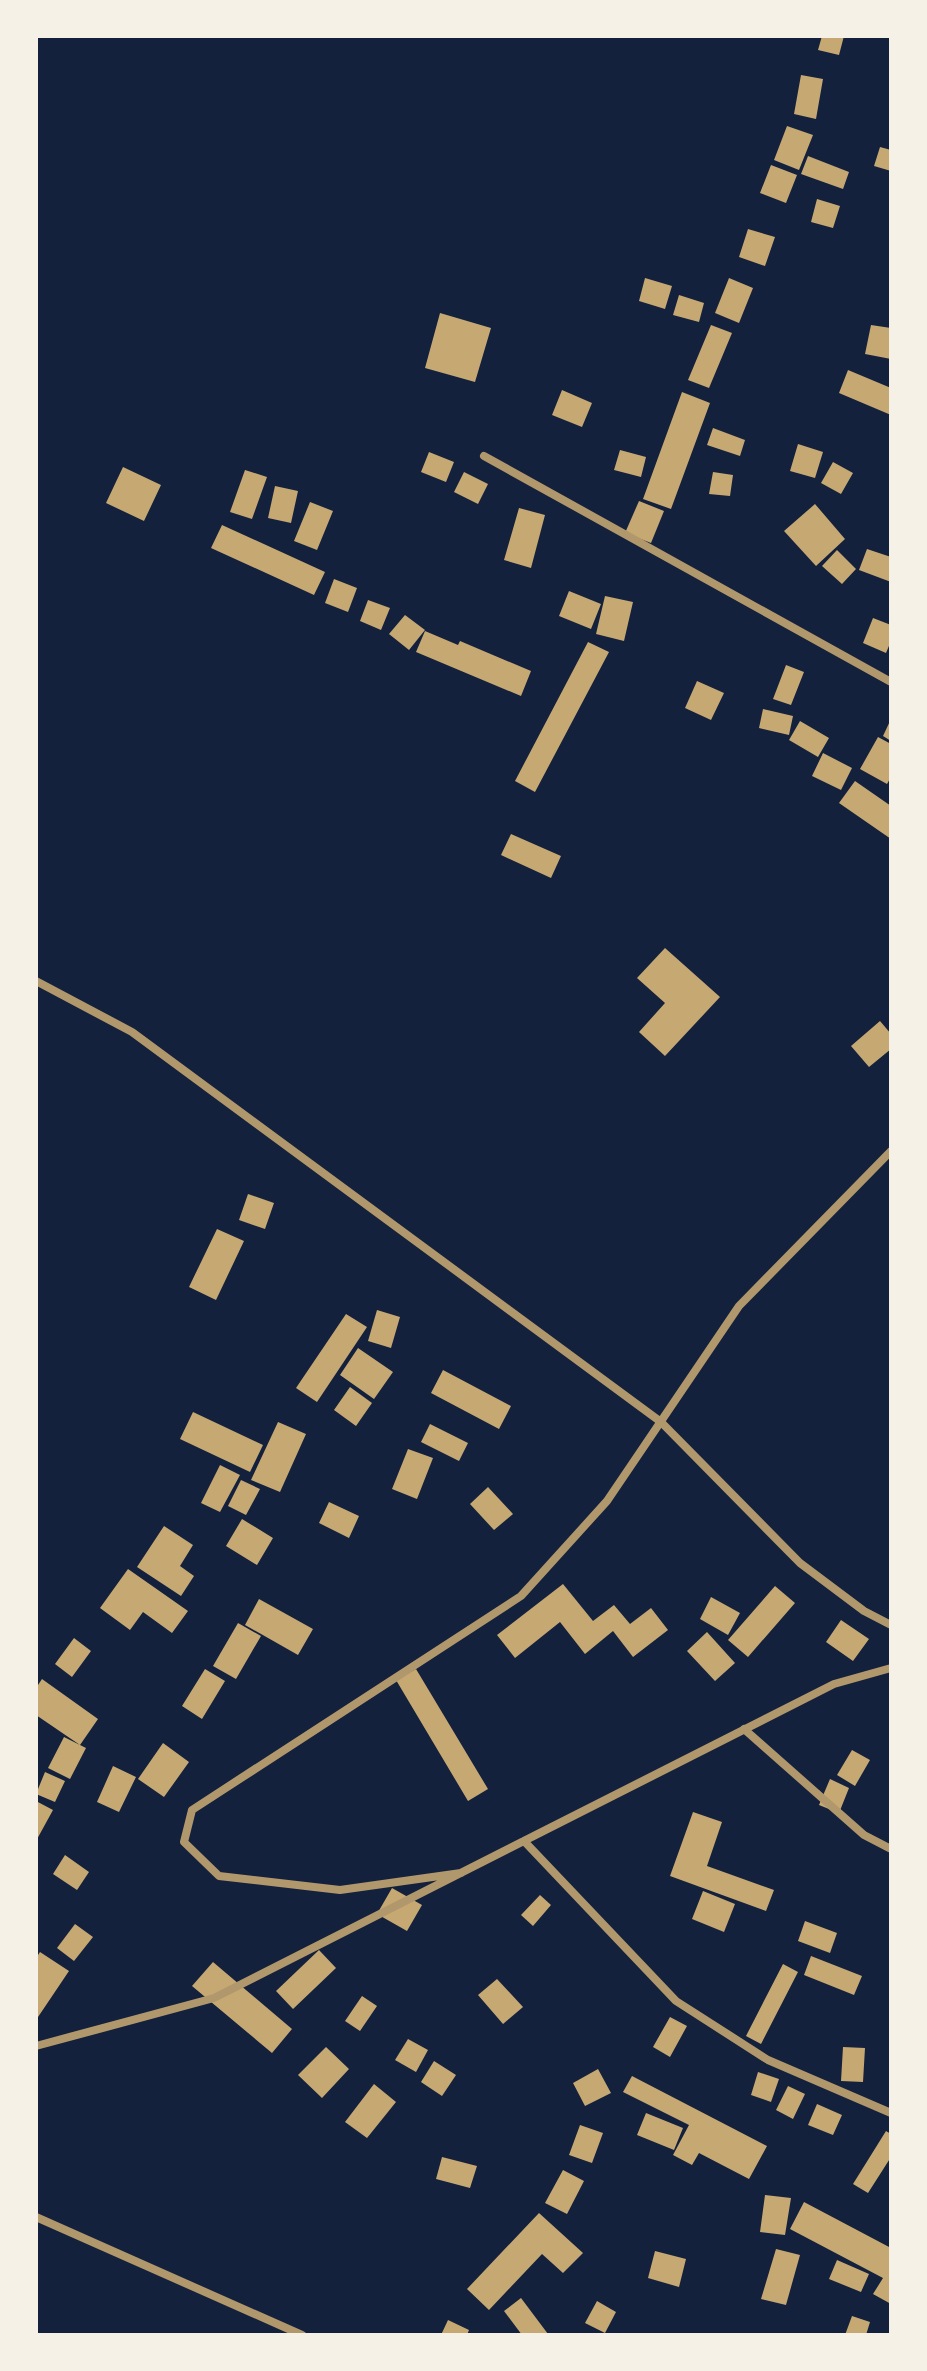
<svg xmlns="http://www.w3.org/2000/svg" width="927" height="2371" font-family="'Open Sans',sans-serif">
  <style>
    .building { fill: #c6a872 }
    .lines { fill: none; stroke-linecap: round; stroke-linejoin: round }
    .minor { stroke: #b1986c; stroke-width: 8 }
  </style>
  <rect width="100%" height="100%" fill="#14213d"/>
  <path class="building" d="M822 36H844L839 55 818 50Z
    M801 75 823 79 816 119 794 114Z
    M787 126 813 135 799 170 774 160Z
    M880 147 891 150V171L874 166Z
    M808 156 849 172 843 189 801 174Z
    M771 165 797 175 786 203 760 193Z
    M817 199 840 206 833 228 811 222Z
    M748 229 775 237 765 266 739 257Z
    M645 278 672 286 665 309 639 301Z
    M729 278 753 288 739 323 715 313Z
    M679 295 704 303 699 322 673 315Z
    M440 313 491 328 475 382 425 368Z
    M711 325 732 333 709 388 688 380Z
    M871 325 891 328V359L865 354Z
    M848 370 891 388V415L839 393Z
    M562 390 592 403 582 427 552 415Z
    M682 392 710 403 671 509 643 499Z
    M713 428 745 440 740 456 707 445Z
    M798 444 823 452 815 478 790 471Z
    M620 450 646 457 641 477 614 470Z
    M429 452 454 462 446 482 421 472Z
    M833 462 853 473 841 494 821 483Z
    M123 467 161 485 144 521 106 503Z
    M245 470 267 477 252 519 230 512Z
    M464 472 488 484 478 504 454 492Z
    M713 472 733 475 730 496 709 494Z
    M275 486 298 491 291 523 268 518Z
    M639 501 664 511 651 543 625 533Z
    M310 502 333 511 317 550 294 541Z
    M815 504 845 539 816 566 784 531Z
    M519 508 545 515 531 568 504 560Z
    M222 525 325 572 314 595 211 548Z
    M867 549 891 557V582L859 570Z
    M837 550 856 569 842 584 822 566Z
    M334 579 357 588 348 612 325 603Z
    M569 591 601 604 591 629 559 616Z
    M605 596 633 602 624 641 596 634Z
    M368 600 390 608 381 630 360 621Z
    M405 615 425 630 409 650 389 634Z
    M873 618 891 625V641L886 653 863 643Z
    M425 631 458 645 460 641 531 671 521 696 416 652Z
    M588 642 609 652 535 792 515 781Z
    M786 665 804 672 791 705 773 699Z
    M697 681 724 693 711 720 685 708Z
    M763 709 793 716 789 735 759 728Z
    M891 719V741L883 736Z
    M800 721 829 738 818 757 789 740Z
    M878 737 891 744V777L887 784 860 769Z
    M823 753 852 768 841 790 812 776Z
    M855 781 891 806V839L839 803Z
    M511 834 561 856 551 878 501 855Z
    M665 948 720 997 665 1056 639 1032 665 1003 637 978Z
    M880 1021 891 1034V1049L869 1067 851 1046Z
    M248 1194 274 1203 265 1229 239 1220Z
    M217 1229 244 1241 216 1300 189 1287Z
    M377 1310 400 1317 391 1348 368 1341Z
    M346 1314 367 1327 317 1402 296 1388Z
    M358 1348 393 1372 374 1399 340 1375Z
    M443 1370 511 1406 499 1429 431 1393Z
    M350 1387 372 1403 356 1426 334 1410Z
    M193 1412 263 1445 250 1472 180 1439Z
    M278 1422 306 1434 280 1492 251 1480Z
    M430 1424 468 1443 459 1461 421 1442Z
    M408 1449 433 1458 417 1499 392 1489Z
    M220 1465 240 1475 220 1512 201 1503Z
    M241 1480 260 1489 246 1515 228 1506Z
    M488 1487 513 1514 494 1530 470 1504Z
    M329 1502 359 1516 349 1538 319 1523Z
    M242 1519 273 1538 257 1565 226 1546Z
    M164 1526 193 1545 180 1566 194 1576 181 1596 137 1567Z
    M128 1569 188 1611 172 1633 143 1612 130 1630 100 1608Z
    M563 1584 593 1621 614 1605 630 1624 651 1608 668 1630 633 1657 613 1631 585 1654 560 1622 515 1658 497 1635Z
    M775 1586 795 1603 748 1657 728 1640Z
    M711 1597 740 1613 728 1635 700 1619Z
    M259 1599 313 1629 298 1655 245 1625Z
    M841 1620 869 1639 853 1661 826 1642Z
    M238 1623 261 1636 236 1679 213 1666Z
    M707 1632 735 1663 715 1681 687 1651Z
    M74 1638 91 1651 72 1677 55 1664Z
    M205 1669 225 1681 202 1719 182 1706Z
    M416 1669 488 1789 468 1801 396 1680Z
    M42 1679 98 1719 80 1745 36 1715V1688Z
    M64 1737 86 1748 70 1779 48 1768Z
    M163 1743 189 1762 164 1797 138 1779Z
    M852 1750 870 1760 855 1786 837 1775Z
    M113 1766 136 1777 119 1812 97 1802Z
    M45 1772 65 1781 55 1802 36 1794Z
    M830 1779 849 1788 839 1813 819 1805Z
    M36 1801 53 1810 36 1841Z
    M693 1812 722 1822 707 1866 774 1890 766 1911 670 1876Z
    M65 1855 89 1872 77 1890 53 1874Z
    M392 1888 422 1905 407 1931 377 1914Z
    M703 1891 735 1904 724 1932 692 1919Z
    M540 1895 551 1905 533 1926 521 1915Z
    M805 1921 837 1933 830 1953 798 1941Z
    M75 1924 93 1937 74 1961 57 1948Z
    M319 1950 336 1968 293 2009 276 1991Z
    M40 1952 69 1971 36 2020V1958Z
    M811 1956 862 1976 854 1995 804 1975Z
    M213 1962 292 2029 272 2053 192 1986Z
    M783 1964 798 1972 761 2044 746 2036Z
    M497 1979 523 2007 503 2024 478 1995Z
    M362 1996 377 2006 360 2031 345 2021Z
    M670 2017 687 2026 670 2057 653 2047Z
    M408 2039 428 2050 416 2072 395 2060Z
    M326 2047 349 2069 322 2098 298 2075Z
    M843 2047 865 2048 863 2082 841 2081Z
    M434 2061 456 2075 442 2096 421 2082Z
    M598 2069 611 2093 585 2106 573 2083Z
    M758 2072 779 2079 771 2102 751 2095Z
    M632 2076 767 2146 749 2179 699 2153 692 2165 673 2155 689 2125 623 2092Z
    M374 2084 396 2102 367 2138 345 2122Z
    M788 2086 805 2094 793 2119 776 2110Z
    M817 2104 842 2115 833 2135 808 2125Z
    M646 2113 683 2128 674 2150 637 2135Z
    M580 2125 603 2133 592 2163 569 2155Z
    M886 2131 891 2134V2157L868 2193 853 2184Z
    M442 2157 477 2166 470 2188 436 2179Z
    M563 2170 584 2181 567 2214 545 2203Z
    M765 2195 791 2198 785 2235 760 2232Z
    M804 2202 891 2248V2304L873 2294 883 2278 790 2229Z
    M539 2213 583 2253 563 2273 542 2254 489 2310 467 2289Z
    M776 2249 800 2255 786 2305 761 2299Z
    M655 2251 686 2259 679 2287 648 2278Z
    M837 2260 869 2274 861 2292 829 2279Z
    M521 2298 548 2334 546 2335H522L504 2311Z
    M597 2301 616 2312 605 2333 585 2323Z
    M852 2316 870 2322 866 2335H845Z
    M448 2320 469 2330 467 2335H441Z"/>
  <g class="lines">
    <path class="minor" d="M484 456 891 682
      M36 981 132 1032 661 1422 800 1563 864 1611 891 1625
      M744 1729 864 1835 891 1849
      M524 1841 676 2001 768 2060 891 2113
      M461 1873 340 1890 219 1876 184 1842 192 1810 521 1596 607 1501 739 1306 891 1151
      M36 2046 214 1998 834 1684 891 1668
      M36 2217 302 2335"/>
  </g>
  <rect width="927" height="2371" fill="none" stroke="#f6f1e7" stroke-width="76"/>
</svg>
